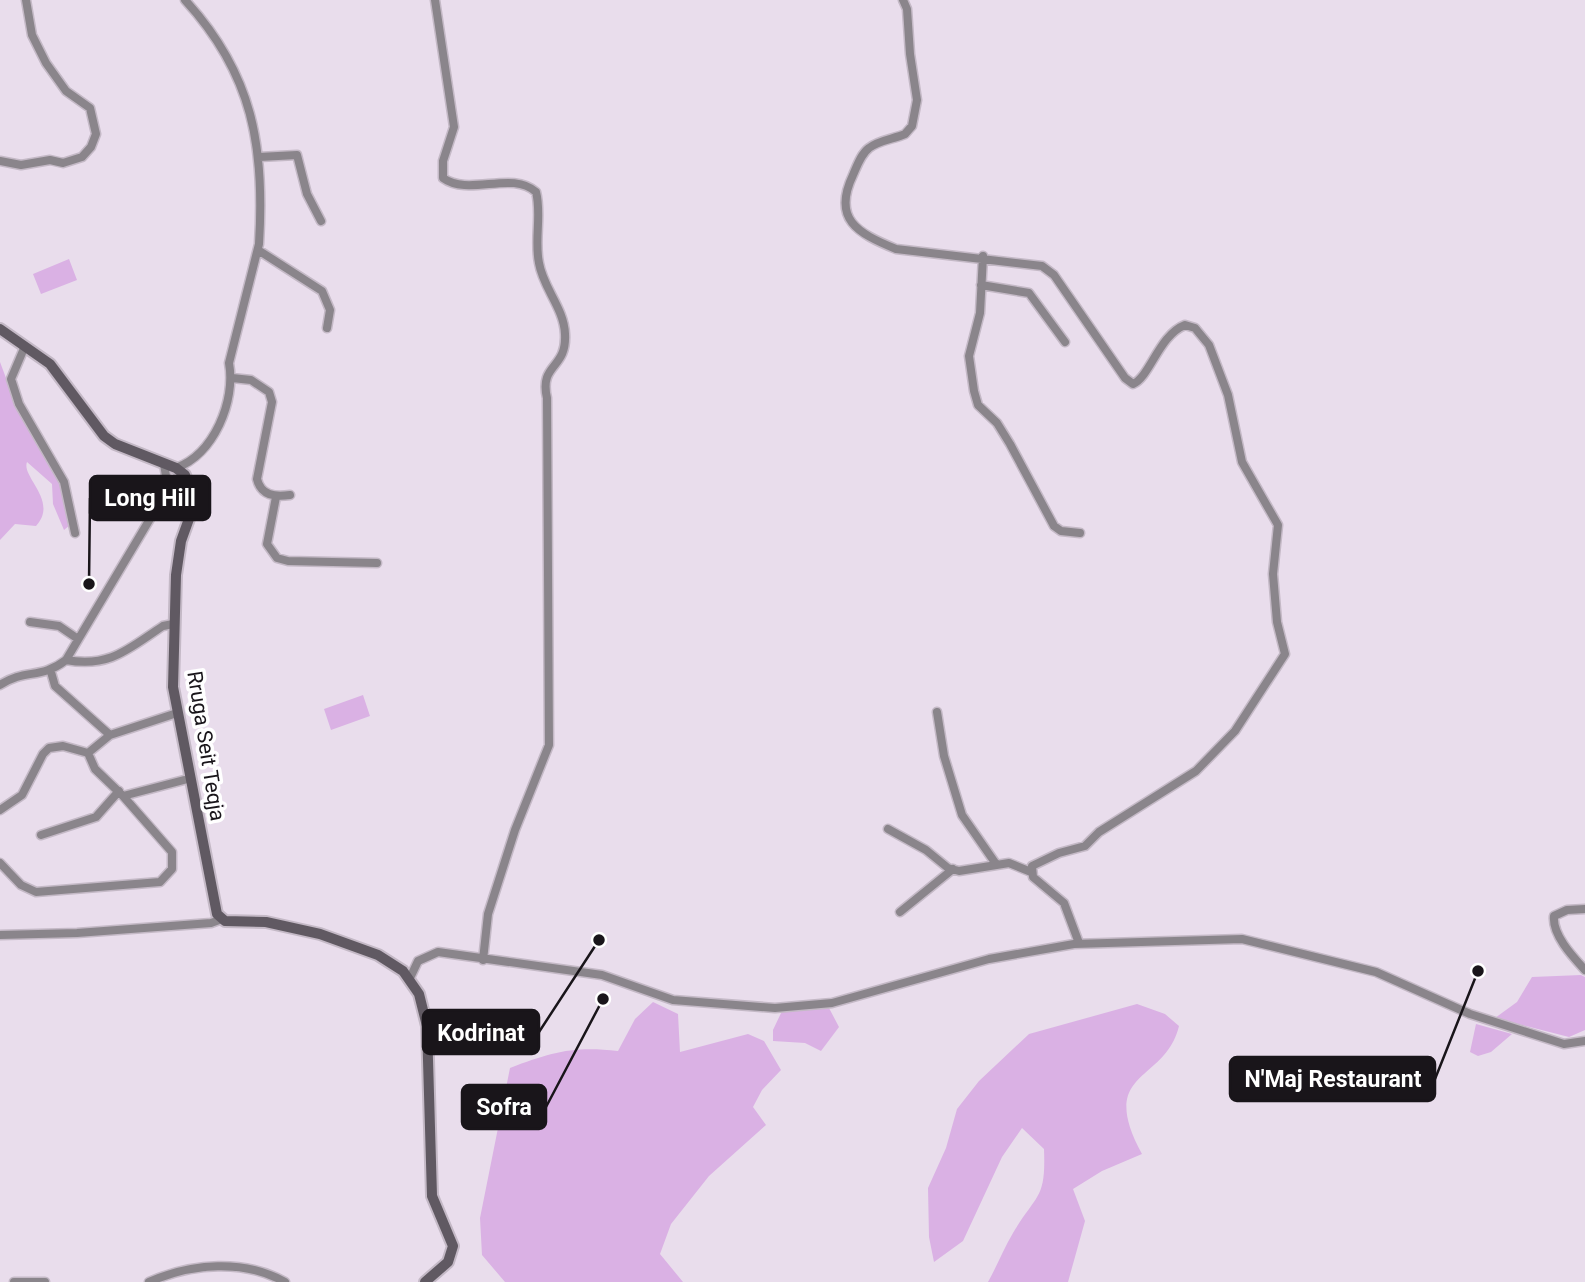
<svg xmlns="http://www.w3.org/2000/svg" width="1585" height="1282" font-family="Roboto,sans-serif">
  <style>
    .green { fill: #dab1e4 }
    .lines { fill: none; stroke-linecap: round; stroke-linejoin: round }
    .minor-casing { stroke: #c4b9c6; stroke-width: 11 }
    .secondary-casing { stroke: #c4b9c6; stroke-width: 14 }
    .minor { stroke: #8a858b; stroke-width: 8 }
    .secondary { stroke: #605962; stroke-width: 10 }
    .labels { text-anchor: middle; stroke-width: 7; stroke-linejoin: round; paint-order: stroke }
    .street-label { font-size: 21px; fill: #19151a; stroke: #fff }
    .leader { fill: none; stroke: #19151a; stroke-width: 2.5 }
    .callout-dot { fill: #19151a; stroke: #fff; stroke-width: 2.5 }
    .callout { fill: #19151a; stroke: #19151a; stroke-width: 2.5 }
    .callout-label { font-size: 23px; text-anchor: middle; font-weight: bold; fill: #fff }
  </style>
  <rect width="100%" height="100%" fill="#e9ddec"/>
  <path class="green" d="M69 259 77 280 41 294 33 274Z
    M0 362 12 394 61 484 70 525 64 530 53 504 52 484 27 462C21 477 59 501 36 526L15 524 0 540Z
    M363 695 370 716 331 730 324 709Z
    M1581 975 1585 977V1030L1569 1037 1495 1018 1517 1002 1532 977Z
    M653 1002 678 1014 680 1052 748 1034 764 1041 781 1070 762 1090 753 1107 766 1125 709 1176 671 1224 660 1254 683 1282H505L482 1255 480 1218 510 1068C552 1052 573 1046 618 1051L635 1019Z
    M1137 1004 1165 1014 1179 1026C1165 1084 1096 1069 1142 1154L1102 1171 1073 1189 1085 1221 1068 1282H988C997 1266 1004 1248 1013 1233 1037 1193 1046 1200 1044 1149L1022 1128 1002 1157 963 1241 934 1262 929 1237 928 1188 946 1148 957 1109 979 1081 1029 1034Z
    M829 1008 839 1027 821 1051 805 1043 773 1041V1030L782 1011Z
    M1476 1024 1512 1034 1491 1052 1478 1056 1470 1052Z"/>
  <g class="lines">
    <defs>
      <path id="minor" d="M435 0 454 127 443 161V178C469 197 512 170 536 192 542 214 534 240 539 263 543 288 564 308 565 334 567 370 539 363 547 398L549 745 515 830 488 914 483 960
        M903 0 907 9 910 54 917 100 912 126 905 134C894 139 879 140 869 148 861 154 857 166 853 175 832 219 857 233 896 249L1042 266 1054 275 1125 378 1133 384C1150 377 1159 335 1185 325L1195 328 1209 345 1228 395 1242 462 1278 525 1273 574 1277 622 1285 654 1235 731 1196 771 1099 832 1085 846 1059 853 1032 866 1033 877 1064 903 1079 943
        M259 157 297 155 307 194 321 221
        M0 161 21 165 50 160 63 163 82 157 91 147 96 134 90 108 66 91 46 63 32 35 26 0
        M258 250 322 291 330 310 327 328
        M983 256 980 313 969 356 974 391 978 405 997 423 1010 444 1054 526 1061 531 1080 533
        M981 285 1029 293 1065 342
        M25 346 11 379 19 404 64 482 75 533
        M232 378 251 380 269 392 272 402 257 479C261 496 275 497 290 495
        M164 464 168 488
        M176 468C214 454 236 401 229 363L259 244C265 147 253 74 185 0
        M276 497 267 544 277 558 288 561 377 563
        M30 622 59 626 78 639
        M66 660C110 668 128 649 163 626L173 624
        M51 672 55 686 110 735 177 713
        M0 685C26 668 40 680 66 660L166 492
        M937 712 944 756 962 815 996 864
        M88 753 95 769 123 796 184 780
        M0 810 22 795 43 754 49 748 63 746 88 753 110 735
        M888 829 926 850 948 868 959 871 1009 863 1031 872
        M41 835 96 817 119 791
        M0 863 21 885 36 892 160 882 172 869V852L123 796
        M1585 909 1567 910 1554 916C1552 935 1573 957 1585 970
        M900 912 953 869
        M0 935 77 933 211 923 222 919
        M410 978 418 961 438 952 602 975 673 1000 775 1008 832 1003 989 959 1074 944 1242 939 1376 972 1470 1014 1564 1044 1585 1041
        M14 1282H45
        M149 1282C192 1263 244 1259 285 1282"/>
      <path id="secondary" d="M0 329 50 364 104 436 115 444 176 468 185 475 193 495 194 505 181 541 176 575 173 687 217 914 225 921 266 922 320 934 378 955 403 971 419 994 427 1026 432 1196 453 1246 448 1262 425 1282"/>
    </defs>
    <use href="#minor" class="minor-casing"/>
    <use href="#secondary" class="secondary-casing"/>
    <use href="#minor" class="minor"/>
    <use href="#secondary" class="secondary"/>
  </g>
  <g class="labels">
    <g class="street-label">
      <text transform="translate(206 746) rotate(81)" y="7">Rruga Seit Teqja</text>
    </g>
  </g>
  <path class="leader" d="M89 584L90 498M599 940L539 1032M1478 971L1435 1079M603 999L546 1107"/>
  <g class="callout-dot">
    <circle cx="89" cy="584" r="7"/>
    <circle cx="599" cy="940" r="7"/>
    <circle cx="1478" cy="971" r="7"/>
    <circle cx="603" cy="999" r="7"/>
  </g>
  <g class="callout">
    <rect x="90" y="476" width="120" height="44" rx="7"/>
    <rect x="423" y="1010" width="116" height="44" rx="7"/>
    <rect x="1230" y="1057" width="205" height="44" rx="7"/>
    <rect x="462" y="1085" width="84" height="44" rx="7"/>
  </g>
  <g class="callout-label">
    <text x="150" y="506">Long Hill</text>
    <text x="481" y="1041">Kodrinat</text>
    <text x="1333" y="1087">N'Maj Restaurant</text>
    <text x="504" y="1115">Sofra</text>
  </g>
</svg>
